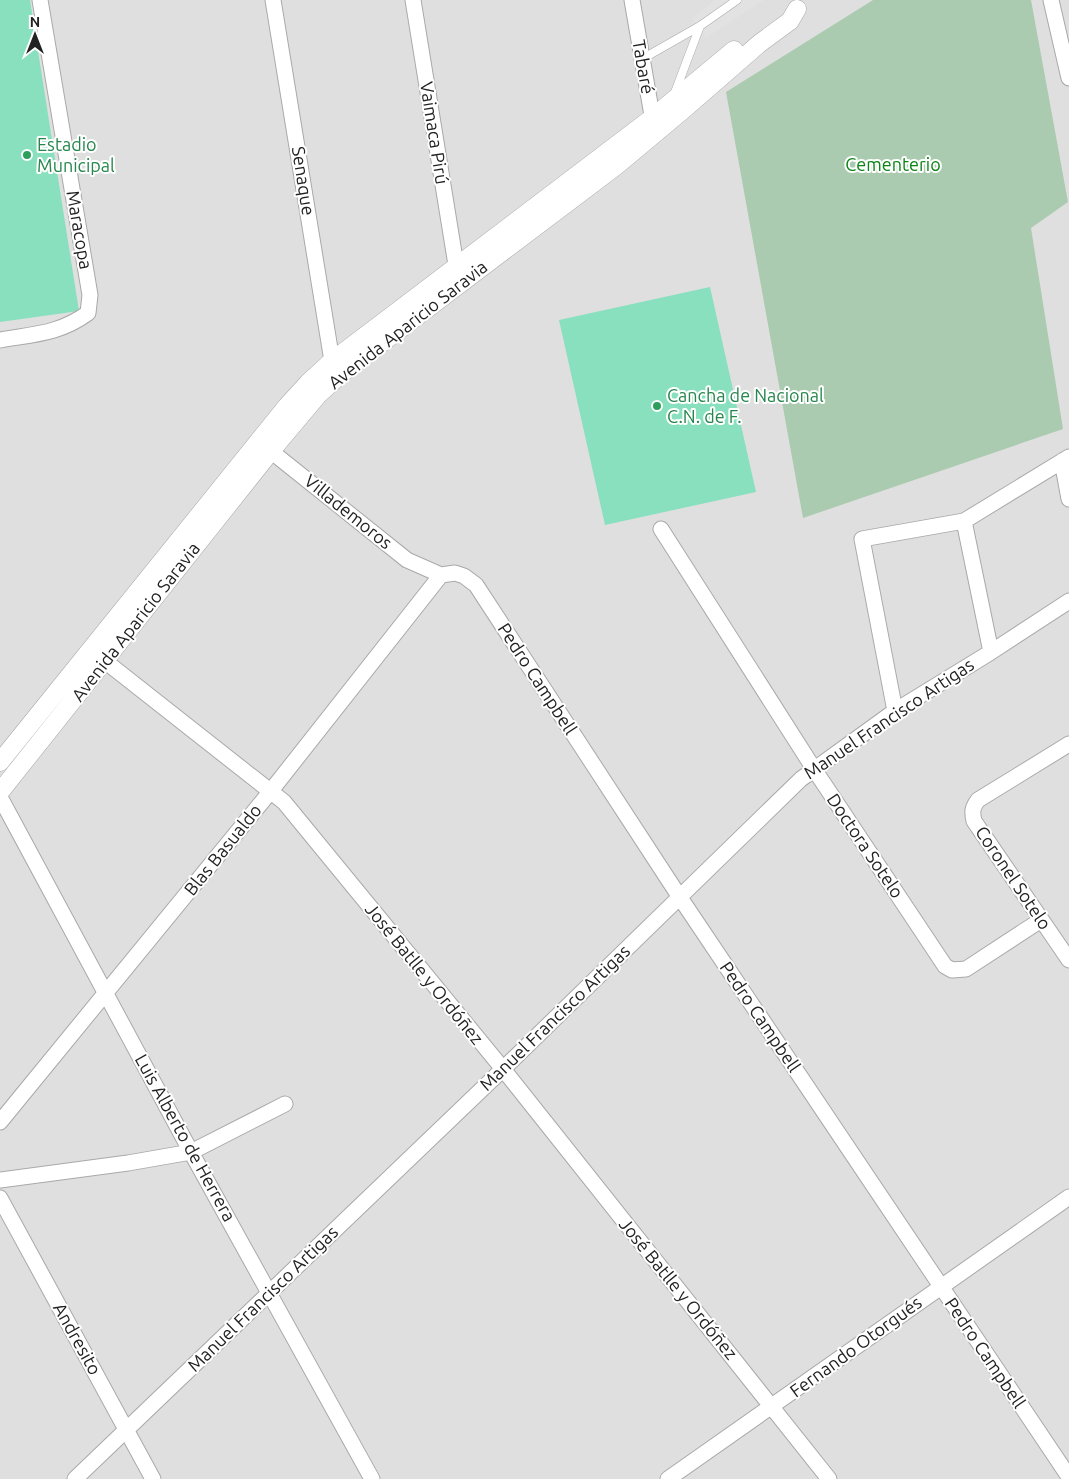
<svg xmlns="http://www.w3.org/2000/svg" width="1069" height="1479" font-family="Ubuntu,sans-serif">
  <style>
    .residential { fill: #e0dfdf }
    .cemetery { fill: #aacbaf }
    .pitch { fill: #88e0be }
    .parking { fill: #e2e2e2 }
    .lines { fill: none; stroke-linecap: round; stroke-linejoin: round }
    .service-casing { stroke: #a9a9a9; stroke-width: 9 }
    .minor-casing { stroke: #a9a9a9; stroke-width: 17 }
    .tertiary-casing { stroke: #a9a9a9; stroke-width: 19 }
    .service { stroke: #fff; stroke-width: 8 }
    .minor { stroke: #fff; stroke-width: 15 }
    .tertiary { stroke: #fff; stroke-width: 18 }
    .leisure-dot { fill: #2e9e5b; stroke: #fff; stroke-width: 2 }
    .labels { text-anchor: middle; stroke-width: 4; stroke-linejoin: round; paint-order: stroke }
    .street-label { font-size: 18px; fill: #222; stroke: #fff }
    .leisure-label { font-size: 18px; fill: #27864d; stroke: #fff; text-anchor: start }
    .park-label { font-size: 18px; fill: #0c8416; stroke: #fff }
  </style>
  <rect width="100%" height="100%" fill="#f2efe9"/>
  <path class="residential" d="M0 0H1069V1479H0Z"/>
  <path class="cemetery" d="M873 0H1031L1068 202 1031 228 1063 429 803 518 726 92Z"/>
  <path class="pitch" d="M0 0H30L79 311 0 322Z
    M710 287 756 492 605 525 559 320Z"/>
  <path class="parking" d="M715 0H764L706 38 692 18Z"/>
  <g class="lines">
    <defs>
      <path id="service" d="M642 59 700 26 737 0
        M674 95 700 26"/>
      <path id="minor" d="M273 0 332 361
        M413 0 456 265
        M632 0 654 127
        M1051 0 1069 78
        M0 340C34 334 59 334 88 313L90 295 40 0
        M262 444 407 560 441 575 455 573 464 576 476 585 679 896 1069 1477
        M1062 461 1069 499
        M964 521 991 652
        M661 529 814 769 945 966 952 970 966 969 1041 920
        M96 654 284 802 503 1069 829 1479
        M895 711 862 539 964 521 1069 457
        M1069 744 978 800C972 808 972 812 974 821L1069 960
        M0 797 191 1152 372 1479
        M0 1122 270 792 441 575
        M0 1180 128 1163 191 1152 285 1104
        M0 1198 153 1479
        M75 1479 503 1069 801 779 895 711 991 652 1069 601
        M668 1479 1069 1197"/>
      <path id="tertiary" d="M0 762 287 406 308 383 332 361 652 118 734 50
        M0 792 271 451 319 394 342 373 616 166 683 110 760 43 790 21 797 9"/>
    </defs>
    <use href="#service" class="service-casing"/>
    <use href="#minor" class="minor-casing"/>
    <use href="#tertiary" class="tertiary-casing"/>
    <use href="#service" class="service"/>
    <use href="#minor" class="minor"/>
    <use href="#tertiary" class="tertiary"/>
  </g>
  <g class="leisure-dot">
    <circle cx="27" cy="155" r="5"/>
    <circle cx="657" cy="406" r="5"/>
  </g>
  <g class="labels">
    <g class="street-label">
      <text transform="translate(643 67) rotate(80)" y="6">Tabaré</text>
      <text transform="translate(434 133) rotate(81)" y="6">Vaimaca Pirú</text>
      <text transform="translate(303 181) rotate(81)" y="6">Senaque</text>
      <text transform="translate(79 230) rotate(80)" y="6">Maracopa</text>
      <text transform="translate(408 325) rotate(-38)" y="6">Avenida Aparicio Saravia</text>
      <text transform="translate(348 512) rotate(39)" y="6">Villademoros</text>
      <text transform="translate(136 622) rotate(-52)" y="6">Avenida Aparicio Saravia</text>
      <text transform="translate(537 679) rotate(57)" y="6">Pedro Campbell</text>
      <text transform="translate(889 719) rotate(-34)" y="6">Manuel Francisco Artigas</text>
      <text transform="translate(865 846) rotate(56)" y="6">Doctora Sotelo</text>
      <text transform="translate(223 850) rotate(-51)" y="6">Blas Basualdo</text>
      <text transform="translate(1013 878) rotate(56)" y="6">Coronel Sotelo</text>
      <text transform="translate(424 974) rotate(51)" y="6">José Batlle y Ordóñez</text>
      <text transform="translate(760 1017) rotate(56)" y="6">Pedro Campbell</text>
      <text transform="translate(555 1018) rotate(-44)" y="6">Manuel Francisco Artigas</text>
      <text transform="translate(185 1138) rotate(61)" y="6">Luis Alberto de Herrera</text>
      <text transform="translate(678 1289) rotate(51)" y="6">José Batlle y Ordóñez</text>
      <text transform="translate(263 1299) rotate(-44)" y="6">Manuel Francisco Artigas</text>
      <text transform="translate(77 1339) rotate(61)" y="6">Andresito</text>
      <text transform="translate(856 1347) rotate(-36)" y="6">Fernando Otorgués</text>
      <text transform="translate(985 1353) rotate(56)" y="6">Pedro Campbell</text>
    </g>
    <g class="leisure-label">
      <text x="37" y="151">Estadio<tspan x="37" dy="21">Municipal</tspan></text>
      <text x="667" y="402">Cancha de Nacional<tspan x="667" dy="21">C.N. de F.</tspan></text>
    </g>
    <g class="park-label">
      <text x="893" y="171">Cementerio</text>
    </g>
  </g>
  <g transform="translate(35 35)" stroke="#ffffff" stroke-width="4" paint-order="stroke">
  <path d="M0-4L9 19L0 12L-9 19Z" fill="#222222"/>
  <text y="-8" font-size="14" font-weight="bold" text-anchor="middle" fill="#222222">N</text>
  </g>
</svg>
